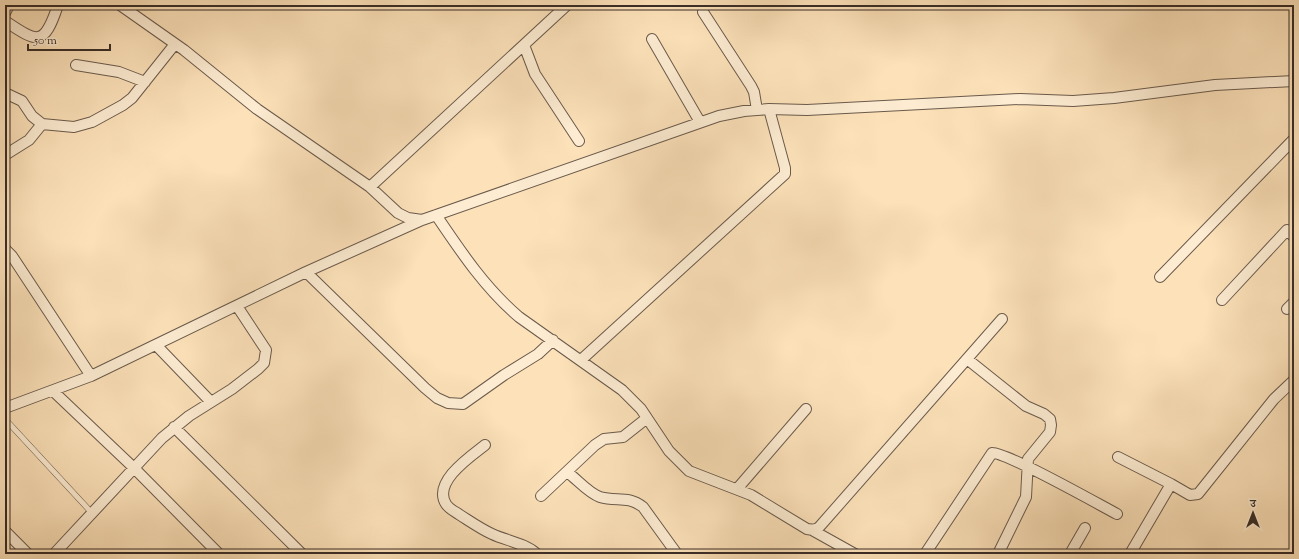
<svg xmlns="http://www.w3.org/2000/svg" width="1299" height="559" font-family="'Sorts Mill Goudy','Noto Serif Devanagari',serif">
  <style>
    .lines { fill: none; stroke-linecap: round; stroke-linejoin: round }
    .lane-casing { stroke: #6a5a4c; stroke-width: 6 }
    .street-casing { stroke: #6a5a4c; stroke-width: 12 }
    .lane { stroke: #fdecd2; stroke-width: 5 }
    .street { stroke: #fdecd2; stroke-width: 10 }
    .rail { stroke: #392d27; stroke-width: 3; stroke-dasharray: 7 7; stroke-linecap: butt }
  </style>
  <rect width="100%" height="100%" fill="#fce1b9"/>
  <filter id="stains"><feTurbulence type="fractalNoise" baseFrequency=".005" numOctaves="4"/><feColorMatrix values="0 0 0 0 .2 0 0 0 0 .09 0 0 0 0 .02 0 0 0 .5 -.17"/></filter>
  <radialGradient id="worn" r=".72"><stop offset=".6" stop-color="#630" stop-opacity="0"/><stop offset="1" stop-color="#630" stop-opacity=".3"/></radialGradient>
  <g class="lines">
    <defs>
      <path id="lane" d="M5 419 92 513"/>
      <path id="street" d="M120 5 184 50 257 109 370 187 398 213 408 218 422 220 719 116 744 111 769 109 807 110 1020 99 1073 101 1114 98 1215 85 1294 81
        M703 12 751 86 754 92 757 110
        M5 13 9 5
        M5 21C38 43 44 47 58 5
        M652 39 700 122
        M524 45 535 74 579 141
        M76 65 119 72 145 82
        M5 93 22 101 32 116 42 124 74 127 92 122 123 105 132 98 175 44
        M5 155 29 140 42 124
        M370 187 567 5
        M436 215C461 252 485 288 519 317L622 390 641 409 669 451 689 471 751 495 807 529C813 530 817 530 821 525L1002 319
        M5 249 12 256 91 376
        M306 272 425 388 437 398 448 403 463 404 504 375 538 354 553 340
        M1160 277 1294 139
        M1222 300 1287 230 1294 237
        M1287 309 1294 302
        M156 345 211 402
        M967 359 1026 406 1044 414 1050 419 1051 425 1050 432 1028 459 1026 497 998 554
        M581 360 785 174V168L769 109
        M53 391 134 468 219 554
        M5 408 91 376 306 272 422 220
        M174 427 302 554
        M485 445C471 456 432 482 446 504 449 509 456 512 460 515 471 522 481 529 492 534 507 541 525 543 537 554
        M1118 457 1171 484 1130 554
        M567 472C577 479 588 493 600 497 617 502 627 495 643 507L677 554
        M1171 484 1190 495 1198 494 1274 399 1294 380
        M737 489 806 409
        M541 496 595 445 604 439 623 437 647 418
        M812 530 855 554
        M5 531 28 554
        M54 554 162 438 189 416 232 389 258 369 264 363 266 350 237 306
        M925 554 992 453C1006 452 1098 504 1117 514
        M1070 554 1085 528"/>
    </defs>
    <use href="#lane" class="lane-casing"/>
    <use href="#street" class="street-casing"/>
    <use href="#lane" class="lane"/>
    <use href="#street" class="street"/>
    <path class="rail" d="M1287 554 1294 547"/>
  </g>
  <rect width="1299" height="559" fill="none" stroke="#fce1b9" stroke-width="20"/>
  <rect x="6" y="6" width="1287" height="547" fill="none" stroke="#392d27" stroke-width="2"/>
  <rect x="10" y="10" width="1279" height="539" fill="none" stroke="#392d27"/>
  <g transform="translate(1253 513)" stroke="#fdecd2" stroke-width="3" paint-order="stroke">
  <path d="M0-3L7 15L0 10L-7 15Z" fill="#392d27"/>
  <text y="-6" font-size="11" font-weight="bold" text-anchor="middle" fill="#392d27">उ</text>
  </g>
  <path d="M28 44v6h82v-6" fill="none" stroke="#392d27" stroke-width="2"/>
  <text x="34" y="44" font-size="12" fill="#392d27" stroke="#fdecd2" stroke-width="3" paint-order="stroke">50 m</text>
  <rect width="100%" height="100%" filter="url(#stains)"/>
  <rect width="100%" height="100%" fill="url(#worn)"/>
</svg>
